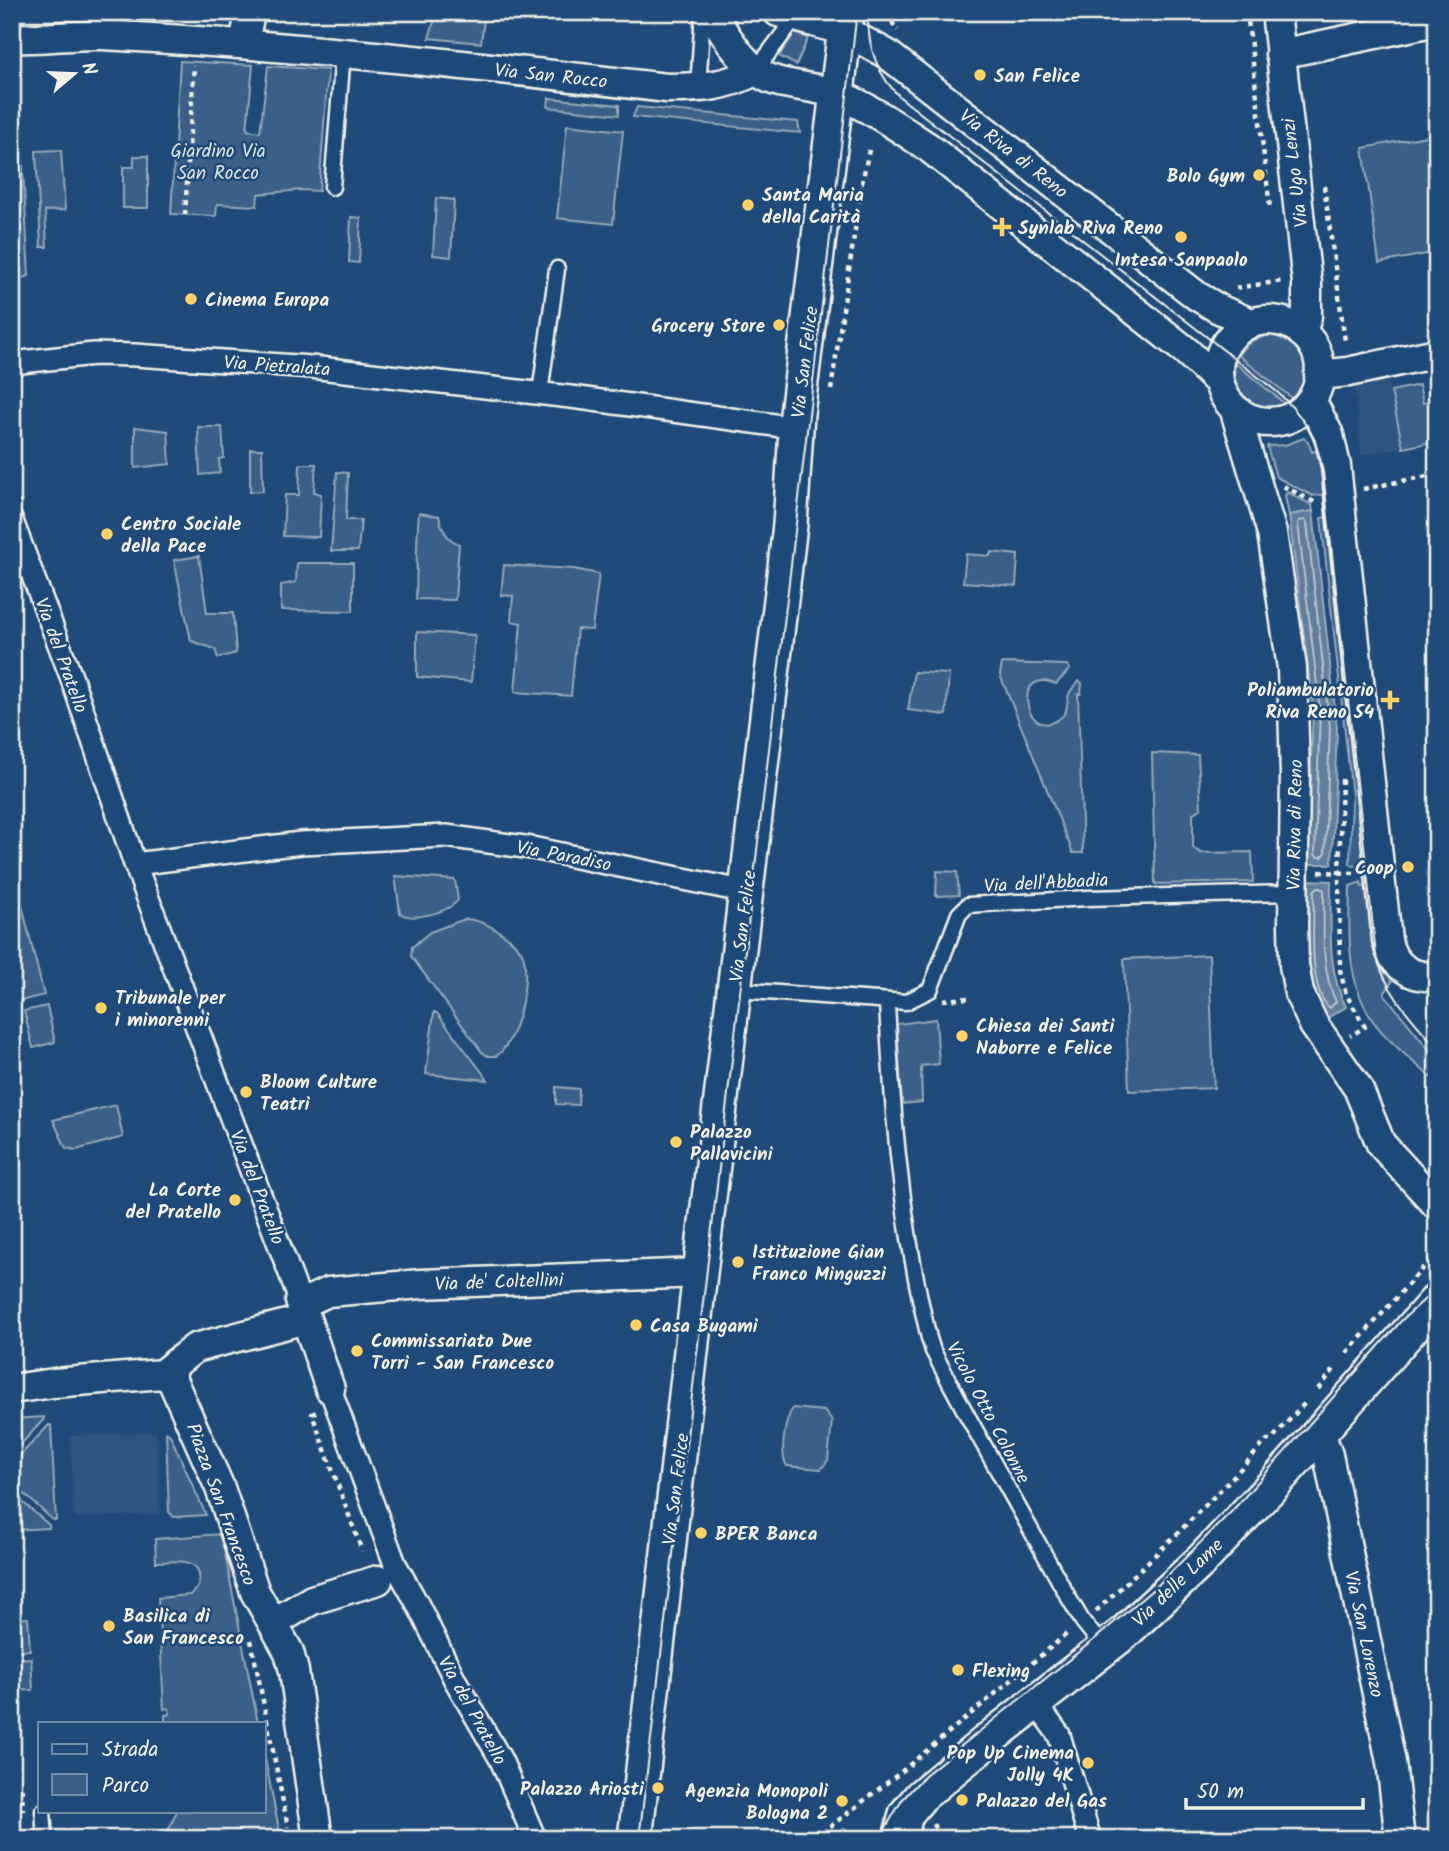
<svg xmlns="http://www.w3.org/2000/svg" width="1449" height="1851" font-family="Kalam,sans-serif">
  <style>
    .built { fill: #2d5581 }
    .green { fill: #3a5f88; stroke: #97a8b8; stroke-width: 2 }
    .water { fill: #627e9d; stroke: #9cacbb; stroke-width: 2 }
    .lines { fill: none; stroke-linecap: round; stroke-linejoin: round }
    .shore { stroke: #bac3ca; stroke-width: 2 }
    .service-casing { stroke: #f4f1e8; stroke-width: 19 }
    .pedestrian-casing { stroke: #f4f1e8; stroke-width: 26 }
    .minor-casing { stroke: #f4f1e8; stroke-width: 33 }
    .tertiary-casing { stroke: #f4f1e8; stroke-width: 38 }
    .path { stroke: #f4f1e8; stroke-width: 4.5; stroke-dasharray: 5 5; stroke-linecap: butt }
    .service { stroke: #1f4a7a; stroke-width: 14 }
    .pedestrian { stroke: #1f4a7a; stroke-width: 21 }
    .minor { stroke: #1f4a7a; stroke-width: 28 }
    .tertiary { stroke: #1f4a7a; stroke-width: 33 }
    .tram { stroke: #f4f1e8; stroke-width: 2 }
    .poi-dot { fill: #ffd166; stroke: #1f4a7a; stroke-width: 2.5 }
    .labels { text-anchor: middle; stroke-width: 5; stroke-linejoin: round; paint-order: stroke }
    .street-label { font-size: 19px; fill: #f4f1e8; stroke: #1f4a7a }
    .poi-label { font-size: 19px; font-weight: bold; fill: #f4f1e8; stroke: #1f4a7a; text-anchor: start }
    .park-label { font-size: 19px; fill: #e1e2de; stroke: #1f4a7a }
  </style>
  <rect width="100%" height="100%" fill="#1f4a7a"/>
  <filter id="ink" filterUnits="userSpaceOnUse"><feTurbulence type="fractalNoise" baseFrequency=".0143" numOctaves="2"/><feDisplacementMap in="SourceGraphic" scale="14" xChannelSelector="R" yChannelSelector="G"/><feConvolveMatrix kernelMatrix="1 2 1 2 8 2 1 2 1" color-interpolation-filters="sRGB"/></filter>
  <g filter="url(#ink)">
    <path class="built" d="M1238 355 1293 399 1285 404 1235 363Z
      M1388 376 1403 447 1361 455 1354 383Z
      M156 1432 160 1514 74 1518 70 1436Z"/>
    <path class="green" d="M437 12H485L481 43 429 38Z
      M794 33 808 38 796 65 779 56Z
      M180 61 253 65 247 130 260 132 268 66 328 70 319 191 300 190 258 194 257 206 217 204 216 216 171 214Z
      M549 98 619 105V115L548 107Z
      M637 107 798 122 800 133 633 117Z
      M567 125 623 131 613 224 557 218Z
      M1427 136 1434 170H1437V252L1379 263 1363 148Z
      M61 150 65 210 45 211 47 247H41L36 151Z
      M14 152H22L29 276 16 280 12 269V196L16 194Z
      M134 156H148V208H123V167H134Z
      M436 198 454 200 451 257 433 255Z
      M351 217 361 218 359 263 349 262Z
      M1269 335C1303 340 1317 374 1293 399L1238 355 1251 341Z
      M1235 363 1285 404C1256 414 1230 394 1235 363Z
      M1437 382V441L1403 448 1391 391 1419 385 1423 403 1437 400 1433 383Z
      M135 427 168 431 170 464 135 468Z
      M198 427H222L224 458 219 459 220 473 200 475Z
      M1304 438 1308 442 1312 452 1324 449 1331 493 1313 496 1276 477 1267 446 1285 445Z
      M250 449H262L263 491 250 492Z
      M300 464H316L314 492 321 494 319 537 283 536 285 495H299Z
      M337 472 348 473 346 520H361L358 551H331Z
      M1287 492 1312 505 1313 511 1289 515 1285 496Z
      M419 513 439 516C442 529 446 539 459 544L455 600 416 599C417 569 416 542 419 513Z
      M1333 516 1371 862 1353 866 1350 863 1352 795 1321 518Z
      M991 552 1018 555 1016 586 963 582 966 554 990 556Z
      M199 556 207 613H233L236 653 218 658 215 649 191 641 174 560Z
      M297 563H353V611L281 610V585L296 582Z
      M504 565 574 569 599 574 592 630 577 629 571 696 515 692 521 623 511 621 513 596 501 595Z
      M417 632 475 635 471 682 417 677Z
      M1002 663 1067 665 1070 669 1056 684C1011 665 1024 743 1059 719 1069 712 1066 704 1069 694 1070 690 1076 685 1079 681L1082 683 1081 694H1078L1083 853H1073L1000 675Z
      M914 672 949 674 946 715 908 710Z
      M1152 753 1198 755 1201 809 1193 813V848L1201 853 1252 852 1253 882 1155 884Z
      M937 871 957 872 959 895 936 896Z
      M395 876 455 880 458 900C449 912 412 922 400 913Z
      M1361 882 1362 887 1374 886 1385 963 1392 982 1384 994 1437 1059V1083C1419 1066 1398 1050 1381 1031 1345 990 1349 937 1350 886Z
      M17 885 44 995 12 1003V887Z
      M465 919C482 919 516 938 523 955 531 977 517 1044 496 1056H488L482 1052 411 956 412 947 430 932Z
      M1209 955 1214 1088 1129 1091 1124 959Z
      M47 1006 55 1042 33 1048 24 1011Z
      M434 1012 437 1013 488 1080 426 1074Z
      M936 1019 939 1064 921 1066 922 1102 902 1104 897 1024Z
      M556 1087 579 1089 578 1105 556 1104Z
      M116 1105 123 1137 76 1150 66 1148 53 1120Z
      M793 1408 824 1411 832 1421 828 1460 821 1469 787 1466C779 1454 785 1419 793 1408Z
      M44 1417V1419L12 1454V1419Z
      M49 1425H51L56 1520H53L12 1483V1464Z
      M166 1432 170 1435 206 1515 174 1517 169 1512Z
      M12 1493 49 1525V1528L12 1530Z
      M221 1534 258 1723H165V1715L170 1714 169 1708 164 1709 158 1598 190 1595 198 1587C206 1556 177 1561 156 1562L155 1539Z
      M28 1618 30 1650 12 1651V1619Z
      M31 1658 33 1690 12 1691V1659Z
      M264 1754 281 1839H156L168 1831 177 1811H264Z"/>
    <path class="water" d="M1313 511 1337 728 1332 864H1307L1313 710 1289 515Z
      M1307 880 1331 881C1331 923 1326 968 1346 1007L1325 1019 1310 984 1307 941Z"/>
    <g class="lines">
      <path class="shore" d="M1305 520 1307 523 1330 728 1325 854 1322 857H1317L1315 854 1320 710 1298 524 1299 521Z
        M1318 887 1324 890C1324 927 1320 968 1336 1002L1330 1008C1307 991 1314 917 1314 891Z"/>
      <defs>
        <path id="service" d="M756 70 795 18
          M698 88 703 12
          M332 187 343 53
          M540 393 557 269
          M735 990 906 1002 930 990 959 914 968 905 1087 898 1293 893
          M887 1002C892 1114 902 1229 929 1338L933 1351 967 1415 1067 1595 1083 1622 1105 1649
          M43 1811 45 1839"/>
        <path id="pedestrian" d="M12 363 94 354 135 355 311 367 579 398 796 428
          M12 521 72 679 135 864 297 1292
          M135 864 301 843 446 836 532 848 747 892
          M330 1389 395 1564 417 1603 455 1680 501 1760 535 1839
          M1035 1702 1059 1735 1090 1839"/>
        <path id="minor" d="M711 12C726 36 747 73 776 81 797 87 819 87 839 95 871 108 899 128 928 147L1186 351 1219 382
          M778 12 845 31 887 54 1197 296 1219 309 1251 323
          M1276 12 1307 283V316L1302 333
          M12 38C42 40 72 34 102 35 291 45 479 66 667 88 699 88 728 87 756 70
          M244 44 250 12
          M1280 54 1437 21
          M1218 371a51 51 0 1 1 102 0a51 51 0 1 1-102 0Z
          M1319 375 1348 372 1437 353
          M1311 400 1329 435 1336 466 1387 940C1392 965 1411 979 1437 976
          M1234 408 1272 533 1292 668 1295 776 1293 926 1294 965 1299 993 1314 1025 1358 1088 1381 1144 1437 1205
          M300 1301 330 1389
          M301 1304 328 1292 421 1284 700 1273
          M162 1374 195 1348 306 1319
          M12 1389 54 1383 162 1374 172 1380 220 1488 255 1592 289 1652 294 1671 318 1839
          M1320 1432 1328 1455 1391 1762 1400 1839
          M273 1623 312 1600 378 1580"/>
        <path id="tertiary" d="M635 1839 700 1273 790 525 797 414 847 12
          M900 1839 906 1814 921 1796 999 1731 1124 1633 1201 1561 1274 1484 1437 1300"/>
      </defs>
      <use href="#service" class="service-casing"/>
      <use href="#pedestrian" class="pedestrian-casing"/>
      <use href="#minor" class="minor-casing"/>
      <use href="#tertiary" class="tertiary-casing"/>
      <path class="path" d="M889 12 894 26 898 30
        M1247 12 1270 208
        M861 183H862L870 145
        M1324 186 1345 341
        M185 215 194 65
        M1236 288 1283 281
        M831 390 862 183
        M12 482 20 503
        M1283 486 1316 503
        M1363 489 1437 474
        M1342 779 1339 873 1340 970 1346 994 1365 1027 1350 1036
        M1319 872 1356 873
        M943 1000 969 998V995
        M1347 1353 1437 1252
        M1318 1389 1336 1367
        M316 1412 312 1414 362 1551
        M1096 1611C1155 1556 1213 1500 1267 1440H1271L1305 1403
        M251 1640 288 1827
        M22 1788 23 1810
        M933 1824 940 1839
        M814 1839 901 1772 1068 1633"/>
      <use href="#service" class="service"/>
      <use href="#pedestrian" class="pedestrian"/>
      <use href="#minor" class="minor"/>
      <use href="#tertiary" class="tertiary"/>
      <path class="tram" d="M868 12C867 45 877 75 901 98L1276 391C1302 414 1317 437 1323 472L1376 955C1386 993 1413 1020 1437 1048
        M639 1839 857 12
        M879 1839 902 1800 925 1775 1096 1638 1158 1585 1232 1511 1402 1320 1437 1288"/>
    </g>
  </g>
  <g class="poi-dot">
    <circle cx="980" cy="75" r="7"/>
    <circle cx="1259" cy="175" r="7"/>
    <circle cx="748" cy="205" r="7"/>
    <path d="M998.5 216.5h7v7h7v7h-7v7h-7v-7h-7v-7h7z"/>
    <circle cx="1181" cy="237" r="7"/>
    <circle cx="191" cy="299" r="7"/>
    <circle cx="779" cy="325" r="7"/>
    <circle cx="107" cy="534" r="7"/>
    <path d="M1386.5 689.5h7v7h7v7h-7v7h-7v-7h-7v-7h7z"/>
    <circle cx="1408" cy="867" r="7"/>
    <circle cx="101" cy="1008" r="7"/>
    <circle cx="962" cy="1036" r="7"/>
    <circle cx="246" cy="1092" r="7"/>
    <circle cx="676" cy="1142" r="7"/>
    <circle cx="235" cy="1200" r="7"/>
    <circle cx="738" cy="1262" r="7"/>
    <circle cx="636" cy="1325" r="7"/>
    <circle cx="357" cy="1351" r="7"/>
    <circle cx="701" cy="1533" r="7"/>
    <circle cx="109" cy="1626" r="7"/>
    <circle cx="958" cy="1670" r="7"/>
    <circle cx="1088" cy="1763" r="7"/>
    <circle cx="658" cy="1788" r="7"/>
    <circle cx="962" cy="1800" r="7"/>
    <circle cx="842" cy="1801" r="7"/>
  </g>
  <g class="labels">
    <g class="street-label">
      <text transform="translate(551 75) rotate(6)" y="7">Via San Rocco</text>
      <text transform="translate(1014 153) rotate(38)" y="7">Via Riva di Reno</text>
      <text transform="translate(1294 173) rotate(-97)" y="7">Via Ugo Lenzi</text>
      <text transform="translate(804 362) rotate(-83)" y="7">Via San Felice</text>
      <text transform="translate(277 365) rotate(4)" y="7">Via Pietralata</text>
      <text transform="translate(62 655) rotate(70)" y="7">Via del Pratello</text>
      <text transform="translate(1294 825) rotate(-89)" y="7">Via Riva di Reno</text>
      <text transform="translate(564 855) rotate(11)" y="7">Via Paradiso</text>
      <text transform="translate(1046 882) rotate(-3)" y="7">Via dell'Abbadia</text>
      <text transform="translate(742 926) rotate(-83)" y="7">Via San Felice</text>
      <text transform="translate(258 1187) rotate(69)" y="7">Via del Pratello</text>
      <text transform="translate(499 1281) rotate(-2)" y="7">Via de' Coltellini</text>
      <text transform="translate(989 1412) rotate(62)" y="7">Vicolo Otto Colonne</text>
      <text transform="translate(675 1489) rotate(-83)" y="7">Via San Felice</text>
      <text transform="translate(222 1504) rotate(70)" y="7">Piazza San Francesco</text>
      <text transform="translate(1177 1582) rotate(-44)" y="7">Via delle Lame</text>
      <text transform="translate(1365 1634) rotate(78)" y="7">Via San Lorenzo</text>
      <text transform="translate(473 1710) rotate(61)" y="7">Via del Pratello</text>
    </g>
    <g class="poi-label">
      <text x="994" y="82">San Felice</text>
      <text x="1245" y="182" text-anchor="end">Bolo Gym</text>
      <text x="762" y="201">Santa Maria<tspan x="762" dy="22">della Carità</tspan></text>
      <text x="1018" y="234">Synlab Riva Reno</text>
      <text x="1181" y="266" text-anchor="middle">Intesa Sanpaolo</text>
      <text x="205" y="306">Cinema Europa</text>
      <text x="765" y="332" text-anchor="end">Grocery Store</text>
      <text x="121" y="530">Centro Sociale<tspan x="121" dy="22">della Pace</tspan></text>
      <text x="1374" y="696" text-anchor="end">Poliambulatorio<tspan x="1374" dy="22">Riva Reno 54</tspan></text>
      <text x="1394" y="874" text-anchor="end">Coop</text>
      <text x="115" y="1004">Tribunale per<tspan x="115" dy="22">i minorenni</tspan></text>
      <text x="976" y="1032">Chiesa dei Santi<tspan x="976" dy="22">Naborre e Felice</tspan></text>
      <text x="260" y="1088">Bloom Culture<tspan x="260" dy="22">Teatri</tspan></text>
      <text x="690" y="1138">Palazzo<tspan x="690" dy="22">Pallavicini</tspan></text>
      <text x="221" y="1196" text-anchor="end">La Corte<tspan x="221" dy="22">del Pratello</tspan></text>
      <text x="752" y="1258">Istituzione Gian<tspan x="752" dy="22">Franco Minguzzi</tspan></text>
      <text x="650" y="1332">Casa Bugami</text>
      <text x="371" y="1347">Commissariato Due<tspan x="371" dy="22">Torri - San Francesco</tspan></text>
      <text x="715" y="1540">BPER Banca</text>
      <text x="123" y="1622">Basilica di<tspan x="123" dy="22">San Francesco</tspan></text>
      <text x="972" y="1677">Flexing</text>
      <text x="1074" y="1759" text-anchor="end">Pop Up Cinema<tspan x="1074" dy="22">Jolly 4K</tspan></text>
      <text x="644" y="1795" text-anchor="end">Palazzo Ariosti</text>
      <text x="828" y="1797" text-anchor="end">Agenzia Monopoli<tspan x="828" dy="22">Bologna 2</tspan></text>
      <text x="976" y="1807">Palazzo del Gas</text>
    </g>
    <g class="park-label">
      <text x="218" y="157">Giardino Via<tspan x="218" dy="22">San Rocco</tspan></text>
    </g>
  </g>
  <rect width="1449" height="1851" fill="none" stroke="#1f4a7a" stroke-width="42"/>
  <rect x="21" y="21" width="1407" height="1809" fill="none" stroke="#f4f1e8" stroke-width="2.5" filter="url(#ink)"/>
  <rect x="38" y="1722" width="228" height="91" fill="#1f4a7a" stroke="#748da6" stroke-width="2"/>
  <rect x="52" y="1744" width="35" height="10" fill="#1f4a7a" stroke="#748da6" stroke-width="2"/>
  <text x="102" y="1756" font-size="21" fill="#f4f1e8">Strada</text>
  <rect x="52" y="1774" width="35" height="21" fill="#3a5f88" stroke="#748da6" stroke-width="2"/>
  <text x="102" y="1792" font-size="21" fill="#f4f1e8">Parco</text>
  <g transform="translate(74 74) rotate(71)" stroke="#1f4a7a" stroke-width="5" paint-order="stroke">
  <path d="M0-5L12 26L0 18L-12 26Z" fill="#f4f1e8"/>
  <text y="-10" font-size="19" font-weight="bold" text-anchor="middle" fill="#f4f1e8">N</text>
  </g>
  <path d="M1186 1798v10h177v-10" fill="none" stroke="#f4f1e8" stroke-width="3.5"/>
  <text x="1197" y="1798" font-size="21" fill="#f4f1e8" stroke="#1f4a7a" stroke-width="5" paint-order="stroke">50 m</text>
</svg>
